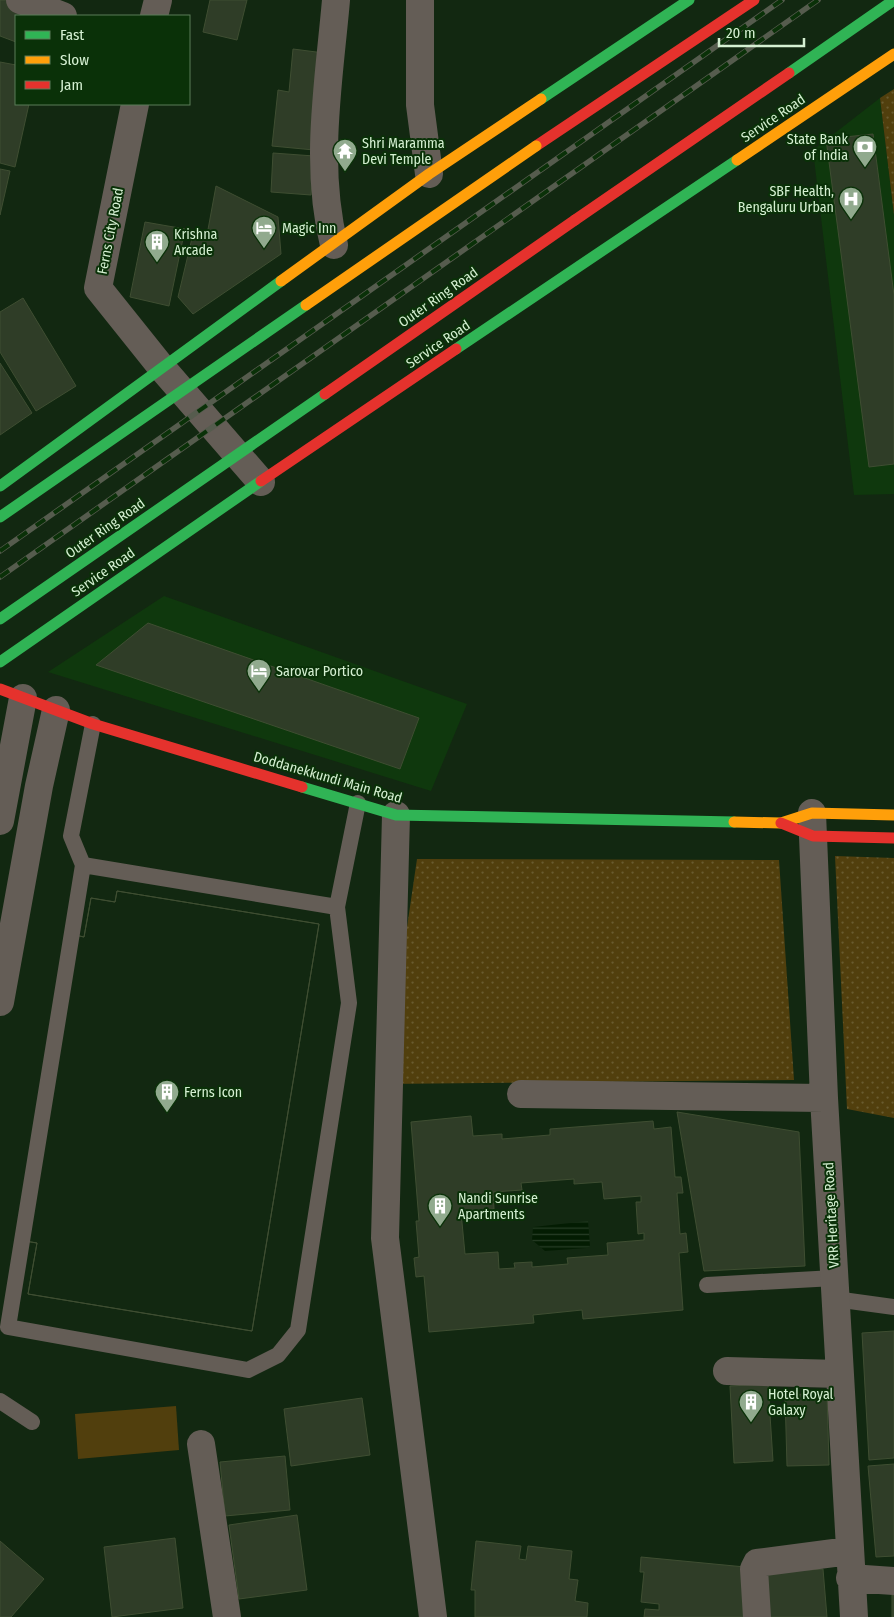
<svg xmlns="http://www.w3.org/2000/svg" width="894" height="1617" font-family="'Fira Sans Condensed',sans-serif">
  <style>
    .built { fill: #0f380d }
    .grass { fill: url(#grass-dots) }
    .green { fill: #513f0d }
    .water { fill: url(#water-rules) }
    .building { fill: #2f3d27; stroke: #3f4e32; fill-rule: evenodd }
    .lines { fill: none; stroke-linecap: round; stroke-linejoin: round }
    .lane { stroke: #645d56; stroke-width: 16 }
    .street { stroke: #645d56; stroke-width: 28 }
    .fast { stroke: #30b455; stroke-width: 11 }
    .slow { stroke: #ff9f0a; stroke-width: 11 }
    .jam { stroke: #e5322d; stroke-width: 11 }
    .rail-casing { stroke: #565c4e; stroke-width: 5.5 }
    .rail { stroke: #0a3108; stroke-width: 4; stroke-dasharray: 11; stroke-linecap: butt }
    .fast-bridge { stroke: #30b455; stroke-width: 11 }
    .slow-bridge { stroke: #ff9f0a; stroke-width: 11 }
    .jam-bridge { stroke: #e5322d; stroke-width: 11 }
    .labels { text-anchor: middle; stroke-width: 4; stroke-linejoin: round; paint-order: stroke }
    .street-label { font-size: 14px; fill: #d5f0d2; stroke: #0a3108 }
    .poi-label { font-size: 14px; fill: #d5f0d2; stroke: #0a3108; text-anchor: start }
  </style>
  <defs>
    <pattern id="grass-dots" width="8" height="8" patternUnits="userSpaceOnUse" patternTransform="scale(1.25)"><rect width="8" height="8" fill="#513f0d"/><path d="M2 2h.1M6 6h.1" fill="none" stroke="#695b2f" stroke-width="1.8" stroke-linecap="round"/></pattern>
    <pattern id="water-rules" width="6" height="5" patternUnits="userSpaceOnUse" patternTransform="scale(1.25)"><rect width="6" height="5" fill="#031c02"/><path d="M0 2.5h6" fill="none" stroke="#273d26"/></pattern>
  </defs>
  <rect width="100%" height="100%" fill="#122811"/>
  <path class="built" d="M880 98 894 215V494L854 495 813 150Z
    M164 596 467 704 431 791 48 672Z"/>
  <path class="grass" d="M894 89V215L880 98Z
    M835 856 894 858V1118L847 1109Z
    M417 859 779 860 794 1080 384 1084Z"/>
  <path class="green" d="M176 1406 179 1450 78 1459 75 1414Z"/>
  <path class="water" d="M588 1221 590 1246 587 1248 545 1251 532 1240 533 1227Z"/>
  <path class="building" d="M0 0H9L51 16H16V42L0 36Z
    M210 0H247L237 40 203 32Z
    M293 49 324 53 314 150 272 146 278 90 289 92Z
    M0 62 16 65V104H29L15 167 0 163Z
    M873 134 894 295V464L869 467 826 139Z
    M273 153 314 156 311 195 271 192Z
    M0 169 10 171 0 215Z
    M216 186 278 217 281 254 193 314 178 297 193 234 207 235Z
    M145 222 185 229 169 306 130 297Z
    M23 298 76 386 36 411 0 352V312Z
    M0 363 32 413 0 435Z
    M148 623 419 718 400 769 96 665Z
    M117 891 319 924 252 1331 28 1294 37 1243 25 1241 75 935 84 937 91 898 115 902Z
    M117 891 319 924 252 1331 28 1294 37 1243 25 1241 75 935 84 937 91 898 115 902Z
    M677 1112 799 1132 805 1266 704 1271Z
    M471 1116 473 1136 502 1134V1139L550 1135V1129L653 1121 654 1129 671 1127 675 1177H681L683 1193H677L680 1234 686 1233 688 1252 679 1253 683 1310 583 1319 582 1310 533 1315 534 1323 429 1332 424 1276 416 1277 414 1258 419 1257 416 1221H419L411 1122ZM574 1179V1184L602 1182 604 1199 641 1196V1202H636L638 1234 644 1233V1240L607 1243 608 1255 567 1258 568 1264 532 1267V1262L514 1263 515 1268 499 1269 498 1252 465 1254 461 1212 494 1209 493 1192 522 1190 521 1183Z
    M894 1331V1458L869 1460 862 1333Z
    M768 1384 773 1461 734 1463 730 1386Z
    M827 1393 829 1465 787 1466 785 1395Z
    M362 1398 370 1455 291 1466 284 1409Z
    M285 1456 290 1510 225 1516 220 1462Z
    M894 1464V1556L876 1557 868 1466Z
    M297 1515 307 1590 239 1599 229 1525Z
    M175 1538 183 1608 112 1617 104 1547Z
    M0 1541 44 1579 11 1617H0Z
    M476 1541 521 1546 519 1559 526 1560 528 1546 572 1551 569 1579 578 1580 575 1601 588 1603 587 1617H475V1590H471Z
    M641 1557 745 1567 746 1617H644L645 1609 659 1610V1604L641 1602 644 1572H640Z
    M823 1569 827 1617H766L762 1573Z
    M892 1595H894V1617H892Z"/>
  <g class="lines">
    <path class="lane" d="M93 724 71 836 83 865 8 1327 248 1370 278 1355 298 1330 349 1003 337 907 358 803
      M83 865 337 907
      M707 1285 834 1278
      M835 1299 894 1307
      M0 1401 32 1422"/>
    <path class="street" d="M20 0 63 16
      M420 0V105L429 174
      M154 16 158 0
      M135 104 98 288 162 368 261 482
      M334 245C314 164 329 81 336 0
      M812 813 824 1098 854 1617
      M396 815 385 1238 433 1617
      M0 821 23 698
      M0 1002 39 786 56 710
      M521 1094 824 1098
      M727 1371 840 1374
      M201 1444 227 1617
      M850 1578 894 1581
      M757 1617 754 1569 757 1563 849 1551"/>
    <path class="fast" d="M789 73 894 0
      M541 99 689 0
      M456 349 737 160
      M0 486 281 281
      M0 662 261 481
      M302 787 396 815 734 822"/>
    <path class="slow" d="M737 160 894 54
      M281 281 429 174 541 99
      M734 822 781 823 812 813 894 815"/>
    <path class="jam" d="M536 146 754 0
      M575 220 789 73
      M261 481 456 349
      M0 689 93 724 302 787
      M781 823 813 836 894 838"/>
    <defs>
      <path id="rail" d="M0 551 782 0
        M0 577 818 0"/>
    </defs>
    <use href="#rail" class="rail-casing"/>
    <use href="#rail" class="rail"/>
    <path class="fast-bridge" d="M0 517 306 305
      M0 619 325 394"/>
    <path class="slow-bridge" d="M306 305 536 146"/>
    <path class="jam-bridge" d="M325 394 575 220"/>
  </g>
  <defs>
    <symbol id="bank-pin" viewBox="-11 -11 22 30"><path d="M0 17L-7.5 6A9.5 9.5 0 1 1 7.5 6Z" fill="#91aa8e" stroke="#0a3108"/><path d="M-6-4H6V4H-6ZM0-2.3a2.3 2.3 0 1 0 0 4.6a2.3 2.3 0 1 0 0-4.6Z" fill="#fff"/></symbol>
    <symbol id="temple-pin" viewBox="-11 -11 22 30"><path d="M0 17L-7.5 6A9.5 9.5 0 1 1 7.5 6Z" fill="#91aa8e" stroke="#0a3108"/><path d="M0-6L5-2H3V0L6.5 2.5H4V6H1.5V3h-3V6H-4V2.5H-6.5L-3 0V-2H-5Z" fill="#fff"/></symbol>
    <symbol id="hospital-pin" viewBox="-11 -11 22 30"><path d="M0 17L-7.5 6A9.5 9.5 0 1 1 7.5 6Z" fill="#91aa8e" stroke="#0a3108"/><path d="M-5-5h3v3.5h4V-5h3V5h-3V1.5h-4V5h-3Z" fill="#fff"/></symbol>
    <symbol id="hotel-pin" viewBox="-11 -11 22 30"><path d="M0 17L-7.5 6A9.5 9.5 0 1 1 7.5 6Z" fill="#91aa8e" stroke="#0a3108"/><path d="M-6-4.5h1.5V1H6V5H4.5V3h-9V5H-6ZM-4 0a1.8 1.8 0 1 1 3.6 0ZM.5 0V-2.5h3Q6-2.5 6 0Z" fill="#fff"/></symbol>
    <symbol id="building-pin" viewBox="-11 -11 22 30"><path d="M0 17L-7.5 6A9.5 9.5 0 1 1 7.5 6Z" fill="#91aa8e" stroke="#0a3108"/><path d="M-4-6H4V6H1V3H-1V6H-4ZM-2.5-4.3h1.7v1.8h-1.7ZM.8-4.3h1.7v1.8H.8ZM-2.5-1h1.7V.8h-1.7ZM.8-1h1.7V.8H.8Z" fill="#fff"/></symbol>
  </defs>
  <g fill-rule="evenodd">
    <use href="#bank-pin" x="851" y="133" width="28" height="38"/>
    <use href="#temple-pin" x="331" y="137" width="28" height="38"/>
    <use href="#hospital-pin" x="837" y="185" width="28" height="38"/>
    <use href="#hotel-pin" x="250" y="214" width="28" height="38"/>
    <use href="#building-pin" x="143" y="228" width="28" height="38"/>
    <use href="#hotel-pin" x="245" y="657" width="28" height="38"/>
    <use href="#building-pin" x="153" y="1078" width="28" height="38"/>
    <use href="#building-pin" x="426" y="1192" width="28" height="38"/>
    <use href="#building-pin" x="737" y="1388" width="28" height="38"/>
  </g>
  <g class="labels">
    <g class="street-label">
      <text transform="translate(773 118) rotate(-34)" y="5">Service Road</text>
      <text transform="translate(110 231) rotate(-79)" y="5">Ferns City Road</text>
      <text transform="translate(438 297) rotate(-35)" y="5">Outer Ring Road</text>
      <text transform="translate(438 344) rotate(-34)" y="5">Service Road</text>
      <text transform="translate(105 528) rotate(-35)" y="5">Outer Ring Road</text>
      <text transform="translate(103 572) rotate(-35)" y="5">Service Road</text>
      <text transform="translate(328 777) rotate(16)" y="5">Doddanekkundi Main Road</text>
      <text transform="translate(831 1215) rotate(-93)" y="5">VRR Heritage Road</text>
    </g>
    <g class="poi-label">
      <text x="848" y="144" text-anchor="end">State Bank<tspan x="848" dy="16">of India</tspan></text>
      <text x="362" y="148">Shri Maramma<tspan x="362" dy="16">Devi Temple</tspan></text>
      <text x="834" y="196" text-anchor="end">SBF Health,<tspan x="834" dy="16">Bengaluru Urban</tspan></text>
      <text x="282" y="233">Magic Inn</text>
      <text x="174" y="239">Krishna<tspan x="174" dy="16">Arcade</tspan></text>
      <text x="276" y="676">Sarovar Portico</text>
      <text x="184" y="1097">Ferns Icon</text>
      <text x="458" y="1203">Nandi Sunrise<tspan x="458" dy="16">Apartments</tspan></text>
      <text x="768" y="1399">Hotel Royal<tspan x="768" dy="16">Galaxy</tspan></text>
    </g>
  </g>
  <rect x="15" y="15" width="175" height="90" fill="#0a3108" stroke="#5b7d59"/>
  <rect x="25" y="31" width="25" height="8" fill="#30b455" stroke="#5b7d59"/>
  <text x="60" y="40" font-size="15" fill="#d5f0d2">Fast</text>
  <rect x="25" y="56" width="25" height="8" fill="#ff9f0a" stroke="#5b7d59"/>
  <text x="60" y="65" font-size="15" fill="#d5f0d2">Slow</text>
  <rect x="25" y="81" width="25" height="8" fill="#e5322d" stroke="#5b7d59"/>
  <text x="60" y="90" font-size="15" fill="#d5f0d2">Jam</text>
  <path d="M719 38v8h85v-8" fill="none" stroke="#d5f0d2" stroke-width="2.5"/>
  <text x="726" y="38" font-size="15" fill="#d5f0d2" stroke="#0a3108" stroke-width="4" paint-order="stroke">20 m</text>
</svg>
